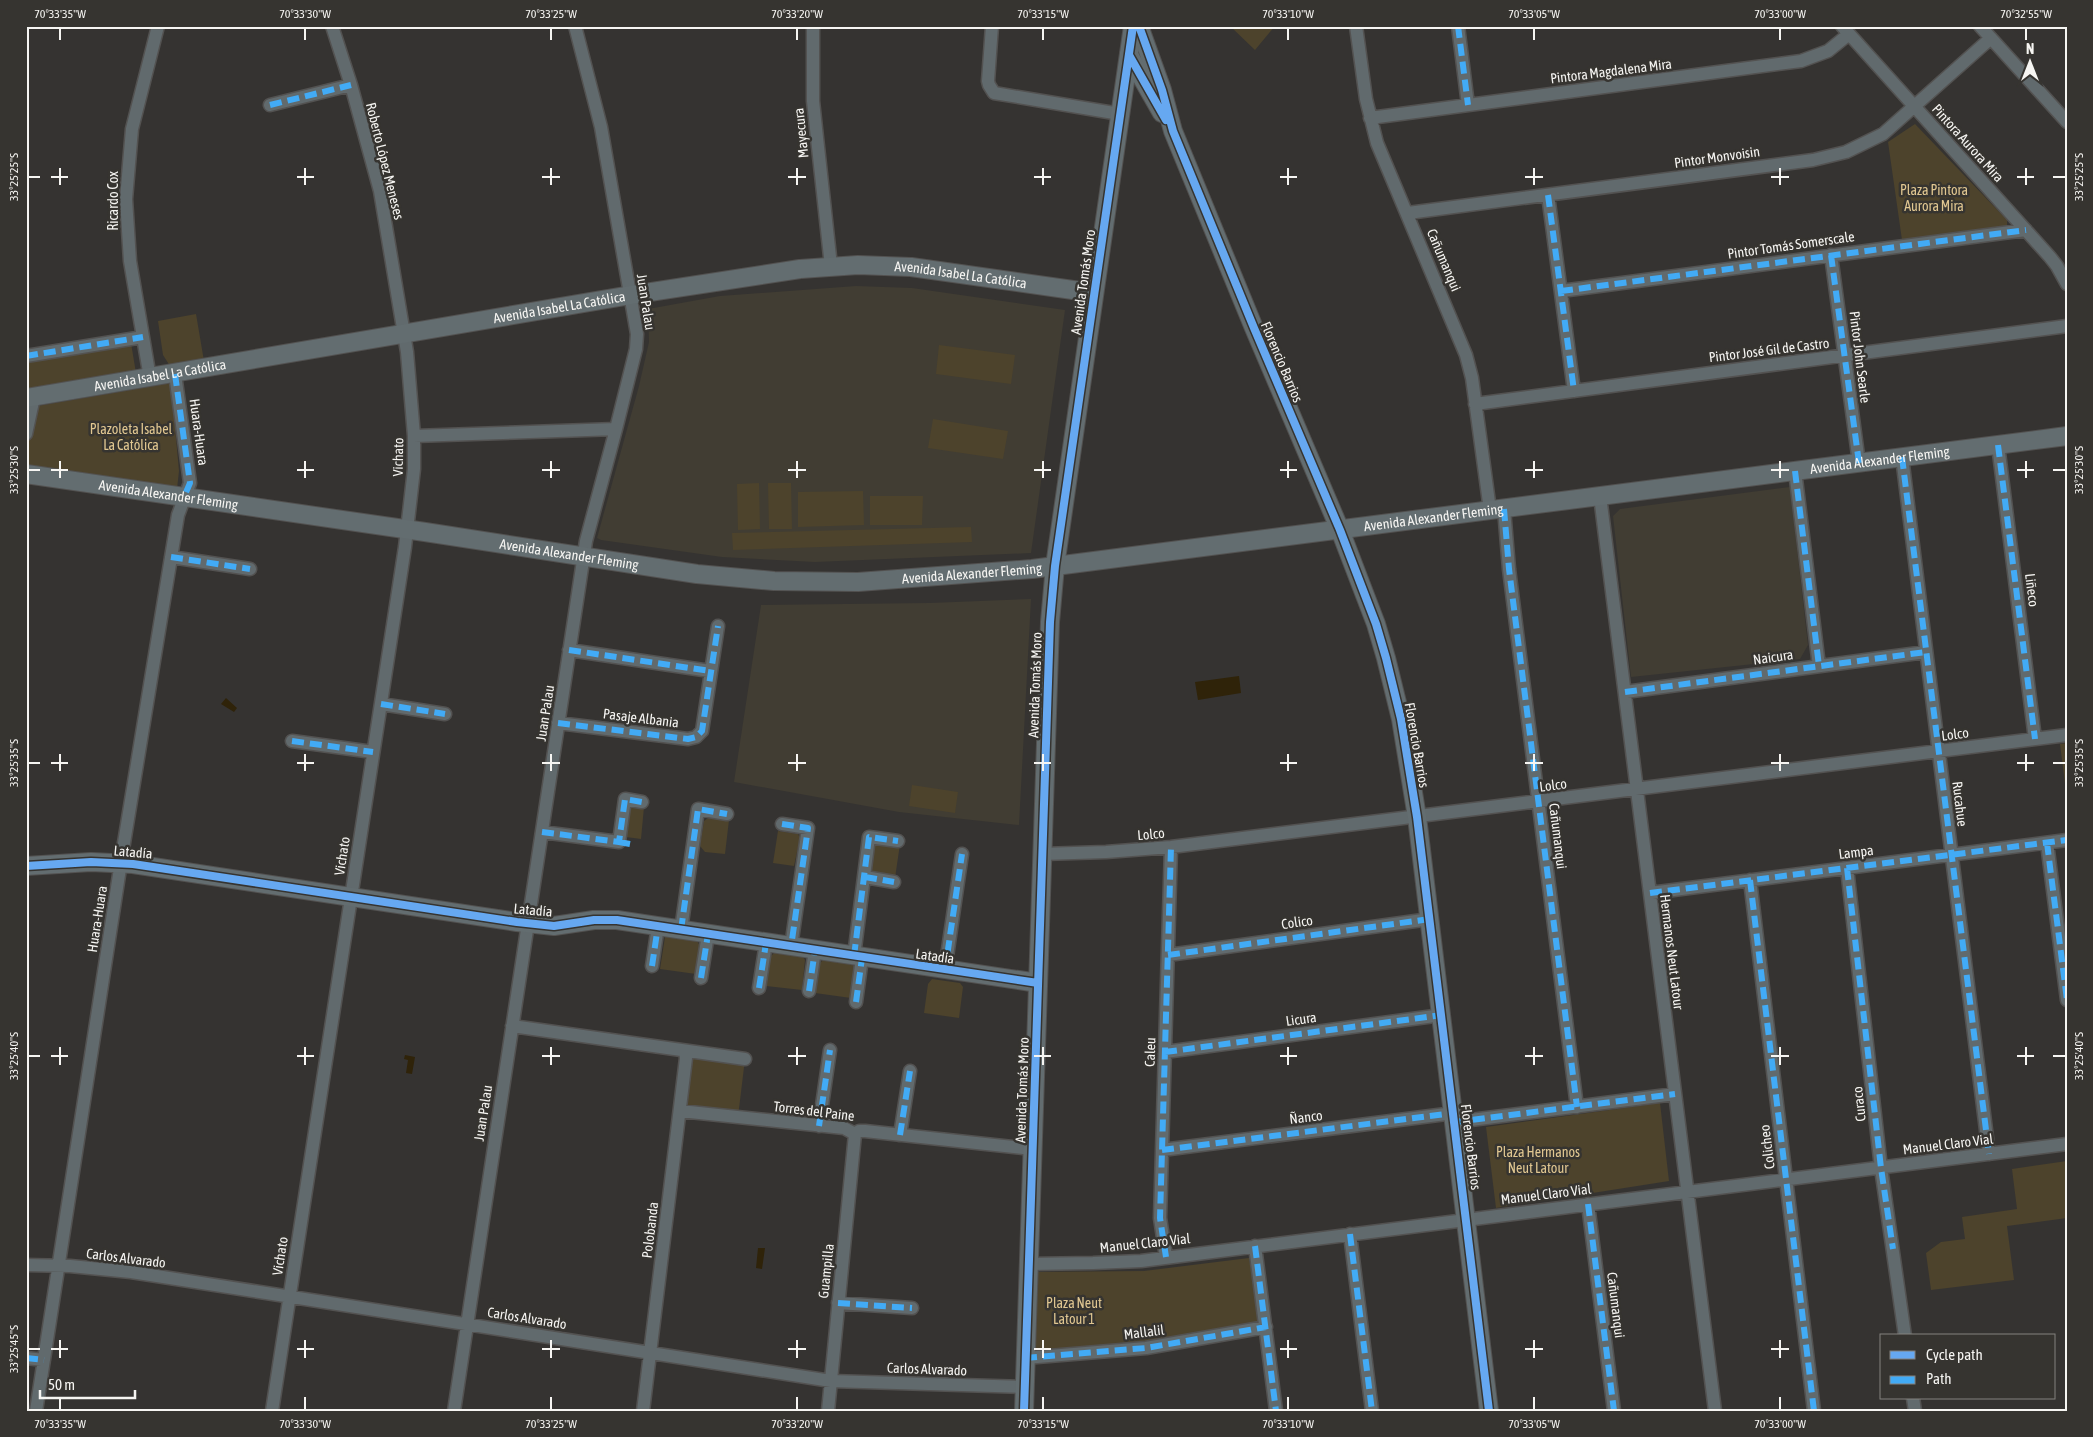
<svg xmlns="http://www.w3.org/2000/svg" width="2093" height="1437" font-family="'Asap Condensed',sans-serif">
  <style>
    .built { fill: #413d33 }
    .green { fill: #4d432c }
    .water { fill: #2f2309 }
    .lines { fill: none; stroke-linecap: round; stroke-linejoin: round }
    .street-casing { stroke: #535251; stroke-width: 15 }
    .secondary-casing { stroke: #535251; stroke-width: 20 }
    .street { stroke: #616a6d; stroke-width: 12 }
    .secondary { stroke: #636d70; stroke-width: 18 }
    .quiet { stroke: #42abf6; stroke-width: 6; stroke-dasharray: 12 6; stroke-linecap: butt }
    .cycleway-casing { stroke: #363430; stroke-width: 11 }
    .cycleway { stroke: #66a8f1; stroke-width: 8 }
    .ticks { fill: none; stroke: #f6f5f2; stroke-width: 2 }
    .labels { text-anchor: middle; stroke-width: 5; stroke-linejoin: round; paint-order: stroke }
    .street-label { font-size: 14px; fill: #f6f5f2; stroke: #363430 }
    .park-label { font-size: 14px; fill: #e1c791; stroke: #363430 }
    .neatline { fill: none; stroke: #f6f5f2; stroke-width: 2 }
    .ticks-label { font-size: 12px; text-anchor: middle; fill: #f6f5f2 }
  </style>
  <rect width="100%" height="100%" fill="#353331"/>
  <path class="built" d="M856 286 912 288 1065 310 1031 553 815 562 722 557 601 540 597 538 639 386 649 342 648 309 720 296Z
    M1790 487 1808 645 1800 659 1631 677 1613 516 1620 509Z
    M1031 599 1019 825 899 812 734 782 761 605 930 603Z"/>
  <path class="green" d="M1230 26H1275L1255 50Z
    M1915 124 2007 220V226L1902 240 1888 142Z
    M196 314 204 361 170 366 163 355 158 321Z
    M131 343 136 373 26 392V360Z
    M939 345 1015 355 1011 384 936 374Z
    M171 383 179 471 177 489 26 466V408Z
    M933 419 1008 431 1003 459 928 448Z
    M759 483 760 529 738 530 737 484Z
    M768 483H791L792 529H769Z
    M863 491 864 525 798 527V492Z
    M870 496H923L922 525H870Z
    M971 527 972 542 733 550 732 533Z
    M2067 743V799L2060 744Z
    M912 785 958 792 955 813 909 806Z
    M633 806 644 807 641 839 626 837 624 833 628 809Z
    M708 818 729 820 725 854 705 852 700 846 704 821Z
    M778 831 798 834 800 838 794 866 773 863Z
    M878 841 900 844 895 878 874 875 869 870 874 844Z
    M669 936 697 941 700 946 696 974 660 969 665 937Z
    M775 952 802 955 805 960 802 990 766 986 770 957Z
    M824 959 851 963 855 967 851 998 815 993 819 964Z
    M932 979 960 983 963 987 959 1018 924 1013 928 984Z
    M685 1052 745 1059 738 1117 680 1111Z
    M1660 1103 1669 1181 1496 1208 1486 1127Z
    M2067 1161V1218L2007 1226 2014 1280 1931 1290 1926 1253 1941 1242 1965 1239 1962 1217 2017 1209 2012 1169Z
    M1249 1258 1260 1323 1145 1345 1033 1354 1035 1272 1144 1271Z"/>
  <path class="water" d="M1239 676 1241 693 1198 700 1195 682Z
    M226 698 237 708 234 712 221 704Z
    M405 1055 415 1057 412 1074 406 1073 408 1060 404 1059Z
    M758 1248H765L762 1269 756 1268Z"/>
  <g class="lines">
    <defs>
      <path id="street" d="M813 26V101L831 266
        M992 26 988 81 989 85 994 93 1120 114
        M1356 26 1366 99 1377 143 1466 355 1472 378 1490 510
        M1458 26 1468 105
        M1842 26 2050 257 2057 266 2067 284
        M1980 26 2067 122
        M270 105 351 85
        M1370 118 1801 61 1828 51 1849 34
        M1548 195 1574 391
        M1408 213 1813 160 1846 152 1883 134 1991 38
        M1831 255 1859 463
        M1561 291 2026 230
        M26 356 143 337
        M150 378 130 261 126 199 132 129 158 26
        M1475 404 2067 326
        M26 434 34 397
        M414 436 616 429
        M1998 445 2035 739
        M1902 457 1989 1154
        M1795 471 1819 666
        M1600 496 1715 1411
        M1504 509 1509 569 1577 1107
        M171 557 250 569
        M569 650 710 671
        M1625 692 1926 652
        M381 704 445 714
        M558 723 688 739 696 737 702 731 718 626
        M292 741 373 752
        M782 824 808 828 791 947
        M542 832 619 842 625 799 642 802
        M2047 843 2067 1000
        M1042 854 1106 852 1171 847 2067 735
        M1847 868 1881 1168 1905 1336
        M865 877 894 882
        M1750 880 1814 1411
        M1650 893 2067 840
        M681 930 698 809 727 814
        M1168 955 1430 919
        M854 956 869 837 898 841
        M652 966 658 926
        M945 970 962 854
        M701 978 708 934
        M759 988 766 943
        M809 991 815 950
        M856 1002 862 958
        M512 1026 745 1059
        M1165 1052 1442 1015
        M680 1111 844 1128 855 1134
        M1455 1122 1675 1094
        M819 1126 830 1050
        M855 1134 859 1131H865L1032 1149
        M900 1135 910 1071
        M1162 1150 1454 1113
        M1588 1204 1614 1411
        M1350 1234 1372 1411
        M1255 1246 1276 1411
        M1166 1257 1160 1218 1171 847
        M1029 1264 1093 1263 1141 1261 2067 1144
        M26 1265 70 1266 131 1272 831 1381 1025 1387
        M838 1303 912 1308
        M26 1358 44 1360
        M1025 1358 1146 1348 1266 1327
        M1913 1398 1915 1411
        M36 1411 123 849 178 515 190 483 175 374
        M272 1411 405 547 414 469V436L407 352 380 191 351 85 332 26
        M454 1411 586 541 616 429 636 349 637 334 601 127 575 26
        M643 1411 686 1058 685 1052
        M828 1411 855 1134"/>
      <g id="secondary">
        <path d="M1139 26 1162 90 1173 131 1254 328 1340 530 1376 624 1386 658 1401 719 1417 817 1489 1411"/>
        <path d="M1129 55 1162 113"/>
        <path id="s1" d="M26 398 631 295 800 269 858 265 911 267 1094 293"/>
        <path id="s2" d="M26 474 425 532 697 574 774 581 858 582 1032 569 2067 436"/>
        <path d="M26 866 91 862 133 864 517 922 554 926 594 920H617L1038 983"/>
        <path d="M1024 1411 1050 622 1055 566 1133 26"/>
      </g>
    </defs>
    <use href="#street" class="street-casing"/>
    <use href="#secondary" class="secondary-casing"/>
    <use href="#street" class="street"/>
    <use href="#secondary" class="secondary"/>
    <path class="quiet" d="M1458 26 1468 105
      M270 105 351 85
      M1548 195 1574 391
      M1831 255 1859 463
      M1561 291 2026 230
      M26 356 143 337
      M175 374 190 483 184 497
      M1998 445 2035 739
      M1902 457 1989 1154
      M1795 471 1819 666
      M1504 509 1509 569 1577 1107
      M171 557 250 569
      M569 650 710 671
      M1625 692 1926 652
      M381 704 445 714
      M558 723 688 739 696 737 702 731 718 626
      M292 741 373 752
      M782 824 808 828 791 947
      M542 832 619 842 625 799 642 802
      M619 842 630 844
      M2047 843 2067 1000
      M1847 868 1881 1168 1893 1249
      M865 877 894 882
      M1750 880 1814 1411
      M1650 893 2067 840
      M681 930 698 809 727 814
      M1168 955 1430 919
      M854 956 869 837 898 841
      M652 966 658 926
      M945 970 962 854
      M701 978 708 934
      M759 988 766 943
      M809 991 815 950
      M856 1002 862 958
      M1165 1052 1442 1015
      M1455 1122 1675 1094
      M819 1126 830 1050
      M900 1135 910 1071
      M1162 1150 1454 1113
      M1588 1204 1614 1411
      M1350 1234 1372 1411
      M1255 1246 1276 1411
      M1166 1257 1160 1218 1171 847
      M838 1303 912 1308
      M26 1358 44 1360
      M1025 1358 1146 1348 1266 1327"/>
    <defs>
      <path id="cycleway" d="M1139 26 1162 90 1173 131 1254 328 1340 530 1376 624 1386 658 1401 719 1417 817 1489 1411
        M1129 55 1166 120
        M26 866 91 862 133 864 517 922 554 926 594 920H617L1038 983
        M1024 1411 1050 622 1055 566 1133 26"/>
    </defs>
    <use href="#cycleway" class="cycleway-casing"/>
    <use href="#cycleway" class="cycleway"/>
  </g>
  <path class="ticks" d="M60 28V40M305 28V40M551 28V40M797 28V40M1043 28V40M1288 28V40M1534 28V40M1780 28V40M2026 28V40M60 168V185M305 168V185M551 168V185M797 168V185M1043 168V185M1288 168V185M1534 168V185M1780 168V185M2026 168V185M28 177H40M51 177H68M297 177H314M542 177H560M788 177H806M1034 177H1051M1280 177H1297M1525 177H1543M1771 177H1789M2017 177H2034M2053 177H2066M60 461V478M305 461V478M551 461V478M797 461V478M1043 461V478M1288 461V478M1534 461V478M1780 461V478M2026 461V478M28 470H40M51 470H68M297 470H314M542 470H560M788 470H806M1034 470H1051M1280 470H1297M1525 470H1543M1771 470H1789M2017 470H2034M2053 470H2066M60 754V771M305 754V771M551 754V771M797 754V771M1043 754V771M1288 754V771M1534 754V771M1780 754V771M2026 754V771M28 763H40M51 763H68M297 763H314M542 763H560M788 763H806M1034 763H1051M1280 763H1297M1525 763H1543M1771 763H1789M2017 763H2034M2053 763H2066M60 1047V1065M305 1047V1065M551 1047V1065M797 1047V1065M1043 1047V1065M1288 1047V1065M1534 1047V1065M1780 1047V1065M2026 1047V1065M28 1056H40M51 1056H68M297 1056H314M542 1056H560M788 1056H806M1034 1056H1051M1280 1056H1297M1525 1056H1543M1771 1056H1789M2017 1056H2034M2053 1056H2066M60 1340V1358M305 1340V1358M551 1340V1358M797 1340V1358M1043 1340V1358M1288 1340V1358M1534 1340V1358M1780 1340V1358M28 1349H40M51 1349H68M297 1349H314M542 1349H560M788 1349H806M1034 1349H1051M1280 1349H1297M1525 1349H1543M1771 1349H1789M60 1397V1410M305 1397V1410M551 1397V1410M797 1397V1410M1043 1397V1410M1288 1397V1410M1534 1397V1410M1780 1397V1410"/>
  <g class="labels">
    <g class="street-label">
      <text transform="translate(1611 71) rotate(-7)" y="5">Pintora Magdalena Mira</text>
      <text transform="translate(801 133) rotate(-96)" y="5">Mayecura</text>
      <text transform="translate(1968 143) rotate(48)" y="5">Pintora Aurora Mira</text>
      <text transform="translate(1717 157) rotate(-8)" y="5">Pintor Monvoisin</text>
      <text transform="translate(385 161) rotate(76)" y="5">Roberto López Meneses</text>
      <text transform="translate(113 201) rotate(-90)" y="5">Ricardo Cox</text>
      <text transform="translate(1791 245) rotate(-8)" y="5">Pintor Tomás Somerscale</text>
      <text transform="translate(1444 260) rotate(67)" y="5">Cañumanqui</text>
      <text dy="5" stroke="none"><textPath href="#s1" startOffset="946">Avenida Isabel La Católica</textPath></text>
      <text transform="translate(1083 282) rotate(-82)" y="5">Avenida Tomás Moro</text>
      <text transform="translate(646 302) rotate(81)" y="5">Juan Palau</text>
      <text dy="5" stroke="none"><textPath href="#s1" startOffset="541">Avenida Isabel La Católica</textPath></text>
      <text transform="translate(1769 350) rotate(-7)" y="5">Pintor José Gil de Castro</text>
      <text transform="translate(1860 357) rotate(83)" y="5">Pintor John Searle</text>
      <text transform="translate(1282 362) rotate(67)" y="5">Florencio Barrios</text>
      <text dy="5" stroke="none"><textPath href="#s1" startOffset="136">Avenida Isabel La Católica</textPath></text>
      <text transform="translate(199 432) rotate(82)" y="5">Huara-Huara</text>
      <text transform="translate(398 457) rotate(-89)" y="5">Vichato</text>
      <text dy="5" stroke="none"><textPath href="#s2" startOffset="1869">Avenida Alexander Fleming</textPath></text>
      <text dy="5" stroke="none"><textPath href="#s2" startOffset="144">Avenida Alexander Fleming</textPath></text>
      <text dy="5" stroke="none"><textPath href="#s2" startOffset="1419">Avenida Alexander Fleming</textPath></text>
      <text dy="5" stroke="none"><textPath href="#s2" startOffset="549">Avenida Alexander Fleming</textPath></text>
      <text dy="5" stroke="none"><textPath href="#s2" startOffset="954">Avenida Alexander Fleming</textPath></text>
      <text transform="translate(2032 590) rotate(83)" y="5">Liñeco</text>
      <text transform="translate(1773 657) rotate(-8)" y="5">Naicura</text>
      <text transform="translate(1035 685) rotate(-88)" y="5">Avenida Tomás Moro</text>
      <text transform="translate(545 713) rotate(-81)" y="5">Juan Palau</text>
      <text transform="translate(641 718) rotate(7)" y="5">Pasaje Albania</text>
      <text transform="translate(1955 734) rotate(-7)" y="5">Lolco</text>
      <text transform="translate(1417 745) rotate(80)" y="5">Florencio Barrios</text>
      <text transform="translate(1553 785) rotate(-7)" y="5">Lolco</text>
      <text transform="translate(1960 804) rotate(83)" y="5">Rucahue</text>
      <text transform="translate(1151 834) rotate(-5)" y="5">Lolco</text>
      <text transform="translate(1558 836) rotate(83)" y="5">Cañumanqui</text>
      <text transform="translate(133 852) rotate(5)" y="5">Latadía</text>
      <text transform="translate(1856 852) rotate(-7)" y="5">Lampa</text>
      <text transform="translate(342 856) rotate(-81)" y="5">Vichato</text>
      <text transform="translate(533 910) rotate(5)" y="5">Latadía</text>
      <text transform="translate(97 919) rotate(-81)" y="5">Huara-Huara</text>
      <text transform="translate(1297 922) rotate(-8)" y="5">Colico</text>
      <text transform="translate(1672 952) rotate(83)" y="5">Hermanos Neut Latour</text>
      <text transform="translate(935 956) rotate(8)" y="5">Latadía</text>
      <text transform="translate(1301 1019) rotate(-8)" y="5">Licura</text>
      <text transform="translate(1150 1052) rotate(-88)" y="5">Caleu</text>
      <text transform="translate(1022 1090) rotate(-88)" y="5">Avenida Tomás Moro</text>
      <text transform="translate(1859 1104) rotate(-96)" y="5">Curaco</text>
      <text transform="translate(814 1111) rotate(7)" y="5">Torres del Paine</text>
      <text transform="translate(483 1113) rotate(-81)" y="5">Juan Palau</text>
      <text transform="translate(1306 1117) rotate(-7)" y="5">Ñanco</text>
      <text transform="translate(1948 1144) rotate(-7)" y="5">Manuel Claro Vial</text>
      <text transform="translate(1471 1147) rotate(83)" y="5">Florencio Barrios</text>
      <text transform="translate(1767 1147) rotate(-97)" y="5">Colicheo</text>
      <text transform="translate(1546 1194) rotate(-7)" y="5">Manuel Claro Vial</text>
      <text transform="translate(650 1230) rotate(-83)" y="5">Polobanda</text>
      <text transform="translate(1145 1243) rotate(-6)" y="5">Manuel Claro Vial</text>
      <text transform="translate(280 1256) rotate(-81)" y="5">Vichato</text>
      <text transform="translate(126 1258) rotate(7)" y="5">Carlos Alvarado</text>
      <text transform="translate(826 1271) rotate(-84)" y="5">Guampilla</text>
      <text transform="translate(1616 1305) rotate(83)" y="5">Cañumanqui</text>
      <text transform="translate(527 1318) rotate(9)" y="5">Carlos Alvarado</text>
      <text transform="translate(1144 1332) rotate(-7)" y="5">Mallalil</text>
      <text transform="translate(927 1369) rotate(2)" y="5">Carlos Alvarado</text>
    </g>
    <g class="park-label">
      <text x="1934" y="195">Plaza Pintora<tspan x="1934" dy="16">Aurora Mira</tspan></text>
      <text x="131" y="434">Plazoleta Isabel<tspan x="131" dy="16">La Católica</tspan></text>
      <text x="1538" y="1157">Plaza Hermanos<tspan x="1538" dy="16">Neut Latour</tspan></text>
      <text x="1074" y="1308">Plaza Neut<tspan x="1074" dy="16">Latour 1</tspan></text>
    </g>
  </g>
  <rect width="2093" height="1437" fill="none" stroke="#363430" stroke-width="55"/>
  <rect x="1880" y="1334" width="175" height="65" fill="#363430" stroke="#83817e"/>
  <rect x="1890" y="1351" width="25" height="8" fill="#66a8f1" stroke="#83817e"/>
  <text x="1926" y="1360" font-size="15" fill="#f6f5f2">Cycle path</text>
  <rect x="1890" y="1376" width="25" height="8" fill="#42abf6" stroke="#83817e"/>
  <text x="1926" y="1384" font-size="15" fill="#f6f5f2">Path</text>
  <g transform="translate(2030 62)" stroke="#363430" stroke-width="4" paint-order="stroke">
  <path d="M0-4L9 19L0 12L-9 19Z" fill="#f6f5f2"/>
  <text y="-8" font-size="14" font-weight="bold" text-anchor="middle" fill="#f6f5f2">N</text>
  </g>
  <path d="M40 1390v8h95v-8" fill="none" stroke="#f6f5f2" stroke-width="2.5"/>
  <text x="48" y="1390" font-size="15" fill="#f6f5f2" stroke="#363430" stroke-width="4" paint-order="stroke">50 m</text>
  <rect x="28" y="28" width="2038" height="1382" class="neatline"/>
  <g class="ticks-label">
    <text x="60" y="18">70°33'35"W</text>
    <text x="305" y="18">70°33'30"W</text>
    <text x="551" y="18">70°33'25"W</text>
    <text x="797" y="18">70°33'20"W</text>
    <text x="1043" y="18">70°33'15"W</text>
    <text x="1288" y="18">70°33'10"W</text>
    <text x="1534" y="18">70°33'05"W</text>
    <text x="1780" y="18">70°33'00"W</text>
    <text x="2026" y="18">70°32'55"W</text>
    <text transform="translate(14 177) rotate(-90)" y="4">33°25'25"S</text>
    <text transform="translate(2079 177) rotate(-90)" y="4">33°25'25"S</text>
    <text transform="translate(14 470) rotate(-90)" y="4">33°25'30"S</text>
    <text transform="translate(2079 470) rotate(-90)" y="4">33°25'30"S</text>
    <text transform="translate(14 763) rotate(-90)" y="4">33°25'35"S</text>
    <text transform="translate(2079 763) rotate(-90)" y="4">33°25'35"S</text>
    <text transform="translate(14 1056) rotate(-90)" y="4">33°25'40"S</text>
    <text transform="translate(2079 1056) rotate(-90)" y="4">33°25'40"S</text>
    <text transform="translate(14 1349) rotate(-90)" y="4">33°25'45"S</text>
    <text x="60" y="1428">70°33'35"W</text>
    <text x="305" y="1428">70°33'30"W</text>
    <text x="551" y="1428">70°33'25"W</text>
    <text x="797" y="1428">70°33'20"W</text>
    <text x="1043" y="1428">70°33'15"W</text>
    <text x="1288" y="1428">70°33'10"W</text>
    <text x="1534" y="1428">70°33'05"W</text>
    <text x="1780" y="1428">70°33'00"W</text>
  </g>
</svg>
